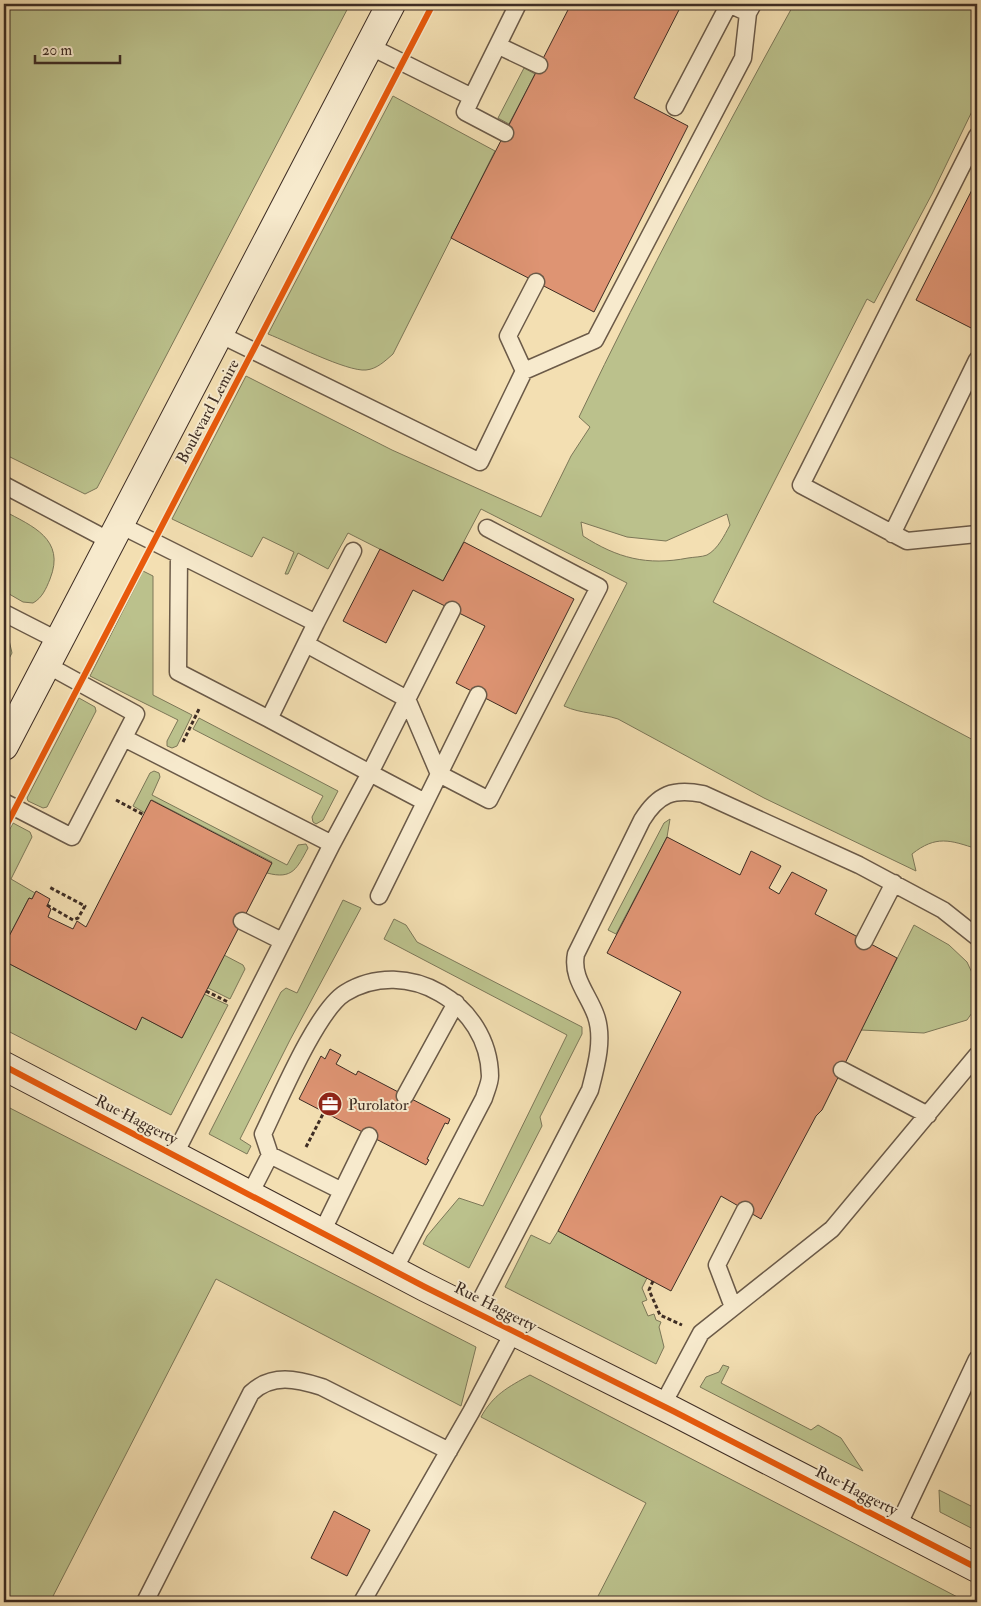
<svg xmlns="http://www.w3.org/2000/svg" width="981" height="1606" font-family="'IM FELL Double Pica',serif">
  <style>
    .green { fill: #bbc18c; stroke: #7c7758; fill-rule: evenodd }
    .building { fill: #de9473; stroke: #3e2d24 }
    .lines { fill: none; stroke-linecap: round; stroke-linejoin: round }
    .lane-casing { stroke: #6b5a48; stroke-width: 19 }
    .secondary-casing { stroke: #3e2d24; stroke-width: 30 }
    .path { stroke: #3e2d24; stroke-width: 3; stroke-dasharray: 4 2.5; stroke-linecap: butt }
    .lane { stroke: #f7eacd; stroke-width: 16 }
    .secondary { stroke: #f7eacd; stroke-width: 28 }
    .cycleway-casing { stroke: #f7eacd; stroke-width: 9 }
    .cycleway { stroke: #e8590c; stroke-width: 6 }
    .labels { text-anchor: middle; stroke-width: 4; stroke-linejoin: round; paint-order: stroke }
    .street-label { font-size: 16px; fill: #3e2d24; stroke: #f7eacd }
    .poi-label { font-size: 16px; fill: #3e2d24; stroke: #f7eacd; text-anchor: start }
  </style>
  <rect width="100%" height="100%" fill="#f3dfb2"/>
  <filter id="stains"><feTurbulence type="fractalNoise" baseFrequency=".004" numOctaves="4"/><feColorMatrix values="0 0 0 0 .2 0 0 0 0 .09 0 0 0 0 .02 0 0 0 .5 -.17"/></filter>
  <radialGradient id="worn" r=".72"><stop offset=".6" stop-color="#630" stop-opacity="0"/><stop offset="1" stop-color="#630" stop-opacity=".3"/></radialGradient>
  <path class="green" d="M4 4H350L97 488 85 494 4 454Z
    M794 4H977V101L932 194 874 303 867 299 713 602 977 742V849C950 840 936 835 912 854L916 871 764 798 618 719C600 713 581 714 564 706L627 583 481 509 443 581 348 533 328 569 298 553 288 574H285L294 552 263 537 252 557 172 519 246 376 392 450 541 517 571 456 590 427 579 417C646 277 719 140 794 4ZM727 514 730 525C724 536 718 549 707 555 702 557 694 557 688 558 647 566 617 558 583 536L581 522 627 537 666 541Z
    M524 68 535 74 509 124 498 118Z
    M393 96 495 151 393 354C385 361 377 369 366 370 347 372 289 342 268 334Z
    M4 511C32 526 66 539 50 579 46 589 42 598 33 603L23 602 4 591Z
    M143 571 153 576V695L192 715 177 746 172 748 167 746V741L178 720 90 676Z
    M4 637 9 640 12 653 4 668Z
    M79 698 95 707 96 711 47 807 43 808 28 801 27 798Z
    M199 718 338 791 323 820 316 824 313 822 312 817 323 796 193 729Z
    M154 771 159 773 160 777 152 795 287 865 298 845 306 844 308 848C297 868 293 880 267 873L272 862 152 800 145 813 133 806 150 773Z
    M670 819 667 837 616 934 608 930 664 823Z
    M13 823 30 832 32 837 11 879 35 893 32 899 29 898 4 946V840Z
    M343 900 361 908 290 1040 240 1139 251 1146 247 1154 209 1134 281 992 286 988 297 993Z
    M394 919 406 925 417 942 582 1027V1034L540 1117 542 1126 469 1268 423 1244 427 1236 459 1198 483 1206 567 1035 384 939Z
    M914 925 949 945 967 962 974 977 977 996 974 1010 967 1020 924 1033 861 1030Z
    M224 955 243 965 245 969 230 999 208 988Z
    M4 961 136 1029 142 1017 182 1038 204 994 228 1005 171 1115 4 1029Z
    M4 1105 476 1347 461 1406 216 1279 50 1602H4Z
    M558 1231 647 1278 642 1288 647 1300 642 1302 648 1316 654 1314 656 1320 661 1322 659 1327 664 1347 656 1364 505 1287 531 1235 550 1244Z
    M723 1365 729 1367 721 1383 811 1430 818 1425 841 1438 863 1471 700 1387 706 1377 719 1372Z
    M530 1375 967 1602H595L646 1503 481 1417C493 1395 508 1387 530 1375Z
    M939 1490 977 1509V1531L940 1512Z"/>
  <path class="building" d="M571 4H682L634 98 688 126 594 312 451 238Z
    M977 180V331L916 300Z
    M464 542 574 599 516 714 456 683 485 626 413 590 386 643 343 621 380 549 443 581Z
    M151 800 272 863 182 1038 142 1017 136 1030 4 961V946L29 898 32 899 36 891 50 899 47 906 51 909 48 917 73 929 77 921 86 927Z
    M667 837 740 875 751 851 781 866 769 888 779 894 792 872 827 890 815 914 897 958 822 1110 816 1116 761 1219 721 1196 671 1291 558 1231 681 992 607 953Z
    M330 1049 341 1055 336 1064 356 1075 358 1071 450 1119 448 1124 445 1123 427 1159 429 1160 426 1165 299 1099 321 1056 325 1059Z
    M334 1511 370 1530 347 1576 311 1558Z"/>
  <g class="lines">
    <defs>
      <path id="lane" d="M369 46 472 97 518 4
        M499 46 539 65
        M472 97 465 112 505 133
        M675 107 729 4 748 13 753 4
        M977 136 801 485 907 541 977 534
        M219 334 480 462 524 371 595 340 743 58 748 13
        M524 371 508 336 536 282
        M4 485 112 542
        M120 525 316 623 353 551
        M892 534 977 360
        M179 555 178 672 269 719 316 623
        M4 613 59 641
        M306 644 407 699 439 774 489 800 599 587 487 528
        M269 719 370 773 332 844
        M124 738 332 844 175 1154
        M4 802 72 837 136 714 47 665
        M425 802 370 773 452 610
        M379 896 478 695
        M242 921 282 941
        M864 941 894 883
        M842 1070 928 1115
        M405 1096 456 1003
        M270 1155 342 1191
        M250 1194 270 1155 263 1134C279 1101 317 1010 345 993 407 955 489 1004 490 1076 490 1083 486 1091 484 1098L394 1270
        M322 1232 369 1136
        M733 1307 717 1265 745 1210
        M475 1311 590 1090C596 1067 604 1039 596 1016 589 995 571 978 576 954L642 820C658 794 673 788 703 794L859 865 943 910 977 937
        M662 1406 701 1333 832 1229 977 1055
        M898 1526 977 1359
        M151 1602 146 1600 251 1393C272 1373 297 1379 322 1387L449 1451
        M362 1602 471 1412 514 1331"/>
      <path id="secondary" d="M4 746 391 4
        M4 1066 425 1287 673 1411 977 1568"/>
    </defs>
    <use href="#lane" class="lane-casing"/>
    <use href="#secondary" class="secondary-casing"/>
    <path class="path" d="M183 742 200 707
      M116 800 144 815
      M47 905 73 920 78 918 85 906 49 887
      M206 991 228 1002
      M306 1147 324 1112
      M653 1281 649 1290 660 1315 682 1325"/>
    <use href="#lane" class="lane"/>
    <use href="#secondary" class="secondary"/>
    <defs>
      <path id="cycleway" d="M4 830 433 4
        M4 1066 425 1287 673 1411 977 1568"/>
    </defs>
    <use href="#cycleway" class="cycleway-casing"/>
    <use href="#cycleway" class="cycleway"/>
  </g>
  <defs>
    <symbol id="office-disc" viewBox="-11 -11 22 22"><circle r="9.5" fill="#8f2418" stroke="#f7eacd"/><path d="M-6-3h4V-5.5h4V-3h4V5H-6ZM-1-4.5V-3h2v-1.5ZM-6 0V1H6V0Z" fill="#fff"/></symbol>
  </defs>
  <g fill-rule="evenodd">
    <use href="#office-disc" x="316" y="1090" width="28" height="28"/>
  </g>
  <g class="labels">
    <g class="street-label">
      <text transform="translate(207 411) rotate(-62)" y="6">Boulevard Lemire</text>
      <text transform="translate(137 1119) rotate(27)" y="6">Rue Haggerty</text>
      <text transform="translate(496 1306) rotate(27)" y="6">Rue Haggerty</text>
      <text transform="translate(857 1490) rotate(27)" y="6">Rue Haggerty</text>
    </g>
    <g class="poi-label">
      <text x="348" y="1110">Purolator</text>
    </g>
  </g>
  <rect width="981" height="1606" fill="none" stroke="#f3dfb2" stroke-width="20"/>
  <rect x="5" y="5" width="971" height="1596" fill="none" stroke="#3e2d24" stroke-width="2.5"/>
  <rect x="10" y="10" width="961" height="1586" fill="none" stroke="#3e2d24"/>
  <path d="M35 55v8h85v-8" fill="none" stroke="#3e2d24" stroke-width="2.5"/>
  <text x="42" y="55" font-size="15" fill="#3e2d24" stroke="#f7eacd" stroke-width="4" paint-order="stroke">20 m</text>
  <rect width="100%" height="100%" filter="url(#stains)"/>
  <rect width="100%" height="100%" fill="url(#worn)"/>
</svg>
